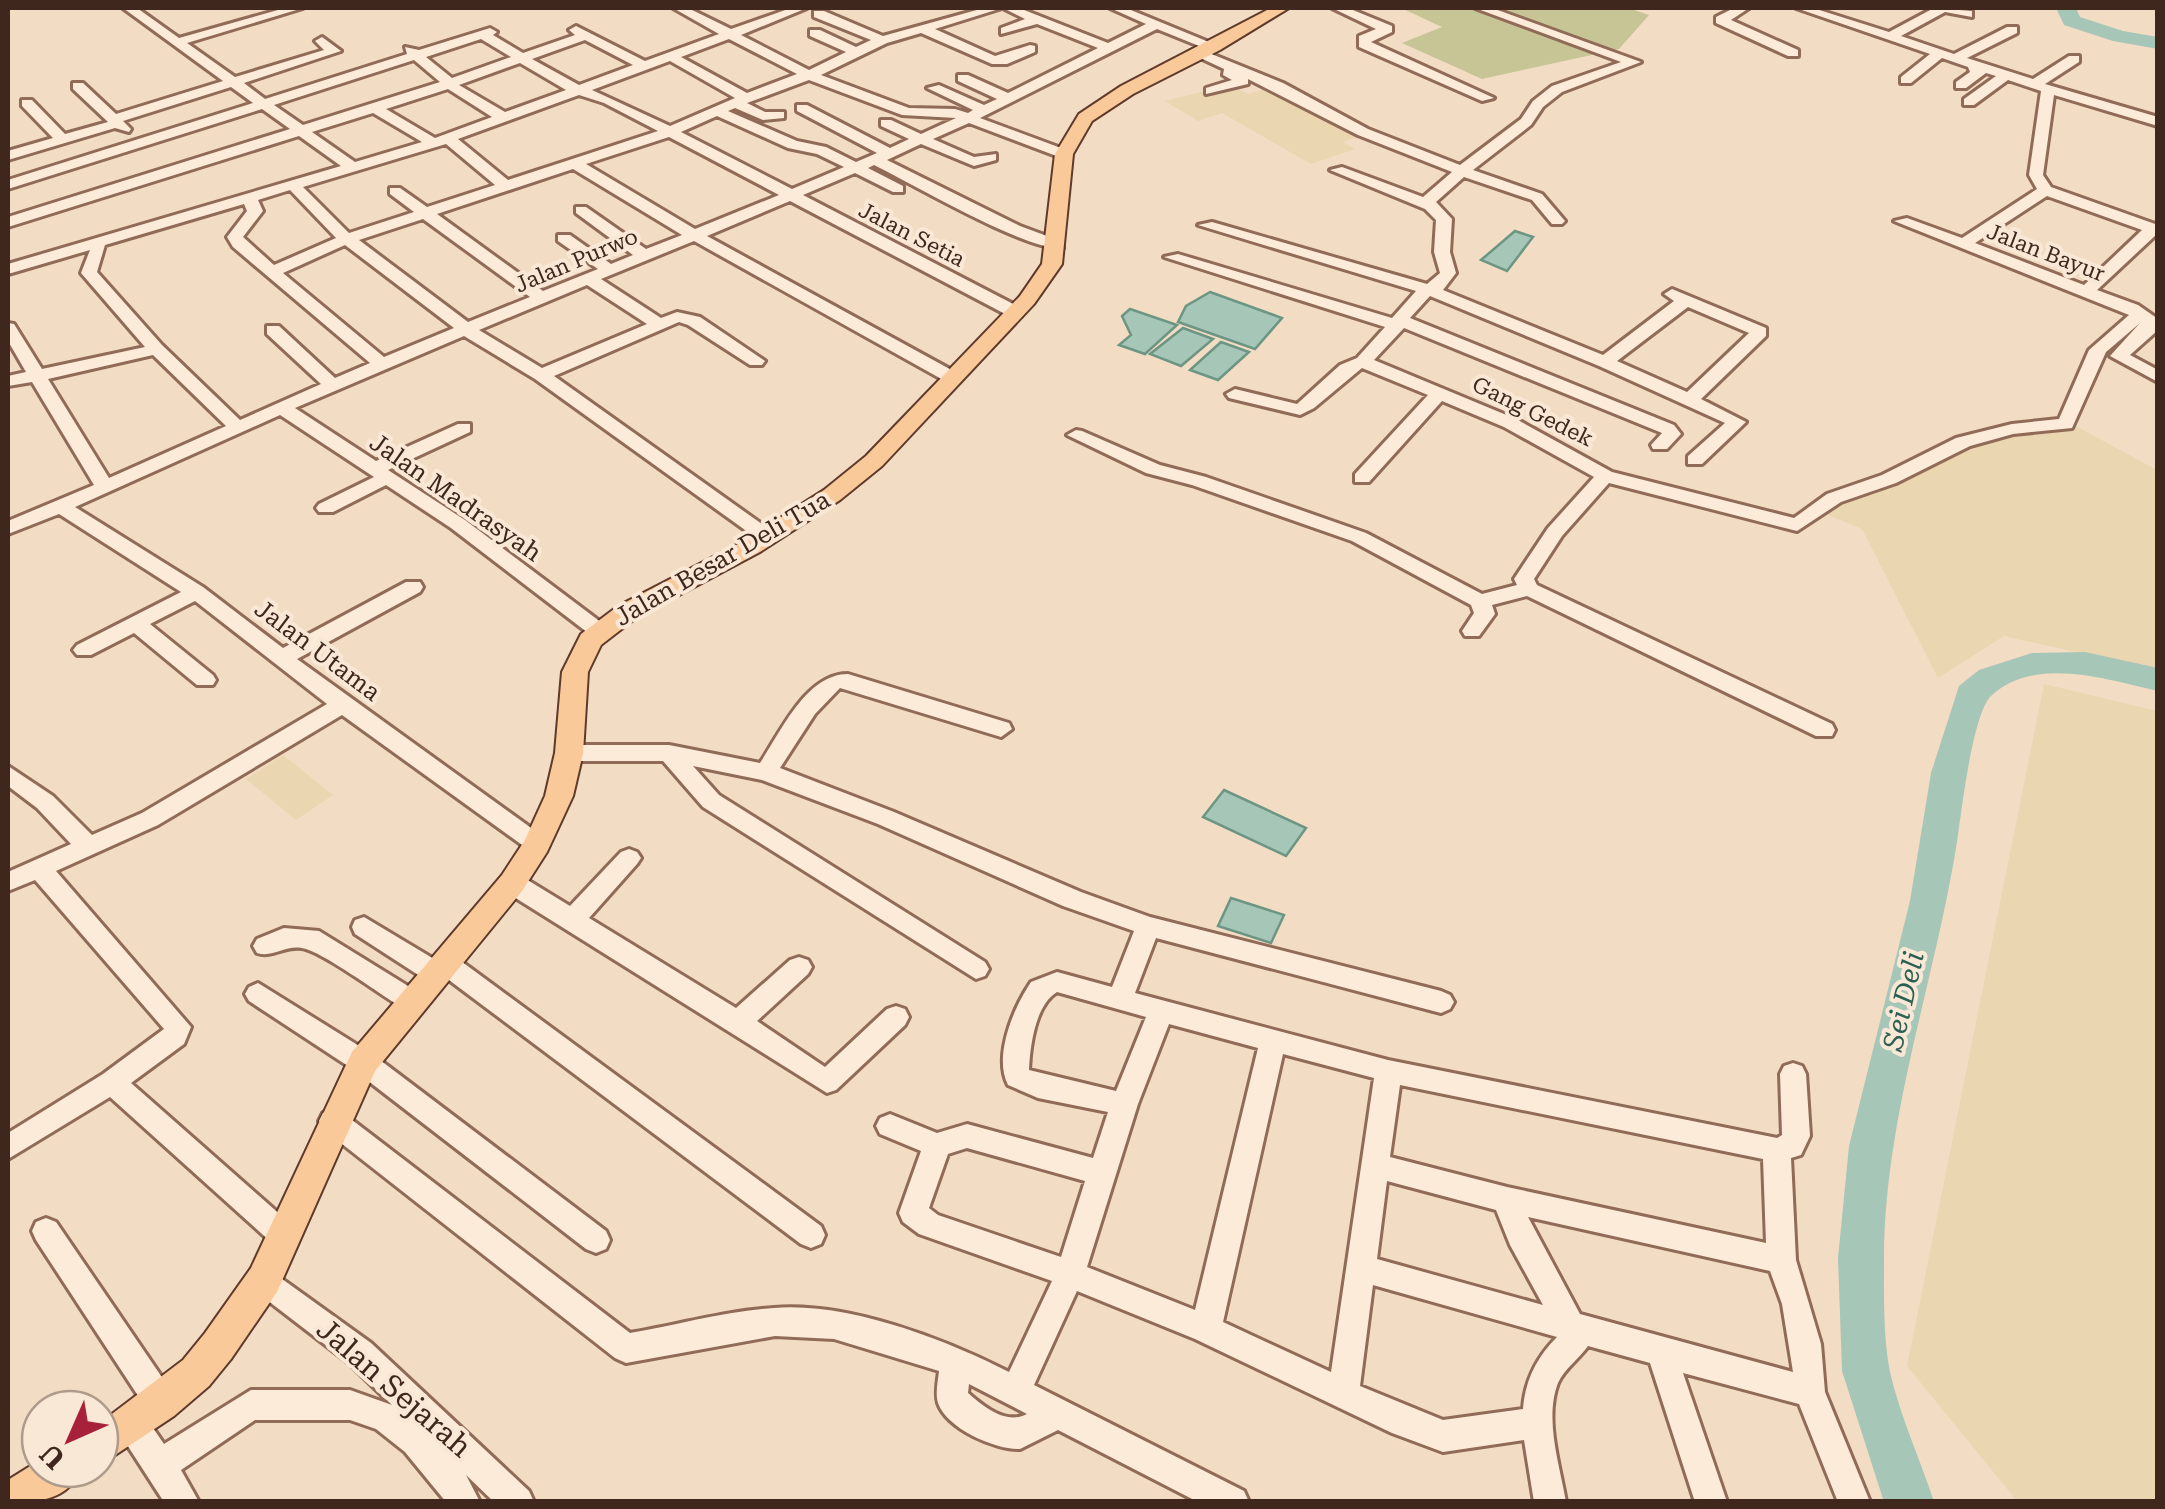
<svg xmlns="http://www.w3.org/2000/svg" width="2165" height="1509" font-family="'Roboto Serif',serif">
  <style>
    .farmland { fill: #ead6b0 }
    .cemetery { fill: #c7c496 }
    .water { fill: #a6c6b7; stroke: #6c9683; stroke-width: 2.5 }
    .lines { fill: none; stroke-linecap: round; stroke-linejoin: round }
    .river { fill: #a6c6b7; fill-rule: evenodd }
    .minor-casing { stroke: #906b58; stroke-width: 6 }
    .major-casing { stroke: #5e3a2c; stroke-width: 4 }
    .minor { fill: #fcebd9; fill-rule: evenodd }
    .major { fill: #fac999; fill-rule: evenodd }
    .labels { text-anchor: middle; stroke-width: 8; stroke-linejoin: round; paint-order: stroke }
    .far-street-label { font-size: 22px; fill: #3f271d; stroke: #f9e8d5 }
    .street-label { font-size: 25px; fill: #3f271d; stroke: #f9e8d5 }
    .water-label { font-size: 28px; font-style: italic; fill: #2b6053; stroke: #f9e8d5 }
    .near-street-label { font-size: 30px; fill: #3f271d; stroke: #f9e8d5 }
  </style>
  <rect width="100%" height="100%" fill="#f3dcc4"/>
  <path class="farmland" d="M1222 87 1236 88 1248 94 1270 87 1364 134 1343 142 1355 149 1311 164 1222 113 1198 121 1165 101Z
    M2059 417 2157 470V670L2004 636 1938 678 1862 529 1816 510 1925 461Z
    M2044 684 2157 711V1501H2017L1907 1366Z
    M283 755 333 795 296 820 246 779Z"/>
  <path class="cemetery" d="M1401 8H1628L1649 15 1619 49 1482 79 1402 43 1442 27Z"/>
  <path class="water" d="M1515 231 1533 237 1507 271 1481 260Z
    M1210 292 1282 318 1255 349 1178 322 1186 306Z
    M1130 309 1177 325 1145 354 1119 345 1131 335 1122 316Z
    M1183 328 1213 339 1181 366 1150 354Z
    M1221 342 1249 352 1218 380 1190 370Z
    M1224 790 1306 828 1286 856 1203 817Z
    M1231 898 1284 915 1271 943 1218 926Z"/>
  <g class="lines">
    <path class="river" d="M2056 8H2076L2080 17 2123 31 2158 37V49L2113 41 2064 25Z
      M2085 652 2158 668V691C2108 680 2034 655 1991 696 1973 713 1962 808 1958 835 1937 976 1884 1115 1884 1259 1884 1294 1883 1338 1890 1372 1900 1416 1920 1459 1934 1502H1884L1842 1371 1838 1258 1849 1146 1910 901 1931 773 1959 686 1979 670 2032 653Z"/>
    <defs>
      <path id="minor" d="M123 8H137L179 38 285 8H303L187 43 235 77 324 50 315 41 322 37 341 51 244 83 265 99 407 54 405 47 419 50 490 28 497 32 493 35 523 53 575 35 569 30 576 26 645 61 719 34 673 8H688L731 29 791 8H807L741 35 809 70 846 52 810 36V30H820L856 47 871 40 814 17V11H824L883 36 984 8H1002L935 29 995 56 1030 45 1035 46V52L1007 64H992L921 33 887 43 821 75 909 108 955 109 968 113 973 110 927 88 939 85 984 105 997 99 958 81V75H968L1008 93 1098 48 1037 24 1001 34V28L1025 19 1003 8H1019L1108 43 1146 24 1110 8H1126L1221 47 1209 50 1157 29 980 118 1069 151V157H1059L969 123 933 139 974 157 996 154V160L974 166 921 144 887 160 1020 226 1063 242V248C1028 252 911 183 874 165L868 168 903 186V192H893L855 173 803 195 1021 308V316H1009L790 201 707 236 957 373V381H945L694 241 601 279 661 318 677 312 700 317 765 361 762 365H750L688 325 679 322 554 376 773 532 776 536 773 540H759L535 379 464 336 295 408 376 461 458 424H470V432L388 470 465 520 606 626 609 631 606 636H592L451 528 386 485 333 512H319L316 508 319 504 374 477 280 415 75 507 203 587 283 648 406 582H420L423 587 420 592 297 659 545 838 549 844 545 850H529L342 715 158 825 56 871 191 1027 184 1044 131 1083 292 1225 296 1234 292 1243 282 1247 272 1243 110 1097 8 1159V1133L103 1074 164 1029 35 880 8 891V872L71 844 37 808 8 786V766L53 796 92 835 142 813 327 704 195 601 150 624 213 675 216 680 213 685H197L134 633 91 655H77L73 650 77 645 181 592 59 514 8 534V521L94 485 32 382 8 386V376L26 372 8 341V323L14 324 42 369 145 347 81 273 90 250 8 274V264L341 166 299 136 8 227V217L290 129 262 109 8 189V180L253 103 231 87 123 121 131 129 129 132 115 128 8 160V151L53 138 22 106V100H32L65 134 108 122 73 89V83H83L116 114 223 81ZM481 39 511 57 452 78 426 57ZM729 39 797 74 747 93 681 57ZM585 40 633 65 579 85 532 59ZM414 60 440 82 303 125 274 105ZM670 61 735 98 670 126 592 90ZM520 63 566 90 505 112 459 85ZM809 80 902 115 956 118 921 134 891 120H881V126L909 139 890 148 807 105H797V111L877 153 856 162 826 147 797 141 728 111 735 108 763 120 784 118V112H765L747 103ZM448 89 492 117 435 138 386 109ZM579 95 604 103 658 131 508 180 458 139ZM373 113 422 142 355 162 312 132ZM717 116 788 148 817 154 844 167 792 189 681 132ZM669 137 779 195 695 229 586 164ZM446 144 495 185 427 207 400 188H390V194L414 212 349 233 303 187ZM573 169 682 235 646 249 586 207H576V213L633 255 611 264 570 235H558V241L598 269 543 291 437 214ZM290 190 336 238 274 265 243 237 263 211 258 200ZM244 204 247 211 227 237 233 247 370 363 335 378 279 326H267V334L321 384 240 420 162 345 97 272 105 245ZM423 219 530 297 468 322 359 240ZM345 245 454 328 384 357 283 273ZM587 285 647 324 542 368 479 330ZM153 355 226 426 109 478 48 379Z
        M1332 8H1348L1392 26V32L1371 42 1494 98 1482 101 1359 47V36L1376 29Z
        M1475 8H1492L1641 62 1562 92 1543 107 1531 125 1473 170 1542 194 1565 221 1562 224H1552L1532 200 1464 177 1436 202 1452 219 1450 252 1456 273 1443 290 1603 355 1674 301 1664 294 1672 289 1766 328V336L1701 399 1746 422 1702 464H1688V456L1725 423 1599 366 1430 296 1410 318 1674 425 1681 434 1667 449H1653L1651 445 1662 433 1404 328 1374 360 1516 419 1612 472 1794 518 1827 494 1882 475 1956 438 2012 424 2059 419 2089 350 2129 315 1894 221 1907 218 1962 238 2037 189 2029 175 2041 91 2008 80 1974 105H1964V99L1996 76 1986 73 1966 88H1956V82L1970 72 1968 67 1942 58 1911 83H1901V77L1930 54 1796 8H1813L1889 32 1934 8 1972 11V17L1945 12 1901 36 1954 54 2007 27H2017V33L1967 58 2033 79 2069 56H2079V62L2045 84 2158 117V126L2054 95 2043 175 2051 187 2158 225V233L2097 290 2138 305 2158 319V330L2130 355 2158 370V382L2110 356 2140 323 2106 352 2072 428 2013 434 1970 446 1896 483 1841 502 1797 531 1609 483 1562 536 1534 579 1537 585 1832 724 1835 730 1832 736H1816L1527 596 1492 605 1495 614 1479 636H1465L1462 631 1474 613 1471 605 1352 541 1192 485 1146 473 1067 435 1076 430 1082 431 1160 465 1206 477 1366 533 1482 594 1517 585 1514 579 1548 528 1594 477 1504 427 1442 401 1369 482H1355V474L1428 395 1362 368 1314 408 1300 415 1229 398 1226 394 1235 389 1297 404 1340 365 1357 358 1385 327 1164 257 1178 254 1392 318 1416 291 1198 225 1212 222 1427 284 1440 273 1434 252 1436 220 1425 209 1330 170 1342 167 1423 197 1452 172 1358 135 1248 79V84L1206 94V88L1232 80 1223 75 1224 69 1192 54 1204 51 1283 83 1368 129 1460 165 1521 119 1533 101 1552 86 1621 62ZM2047 196 2142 230 2084 285 1975 243ZM1688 307 1749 333 1687 392 1617 361Z
        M1734 8H1749L1731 20 1798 50V56H1788L1716 23V17Z
        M848 674 1009 723 1012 729 1001 737 840 688 815 714 780 768 894 812 1081 892 1150 917 1441 991 1450 995 1454 1002 1450 1009 1441 1013 1156 938 1135 993 1388 1060 1777 1138 1782 1135 1780 1074 1784 1066 1793 1063 1802 1066 1806 1074 1810 1136 1801 1155 1791 1158 1796 1260 1821 1344 1825 1392 1870 1502H1838L1799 1404 1683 1373 1727 1502H1695L1650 1363 1588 1346C1579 1359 1564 1369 1558 1383 1544 1419 1560 1466 1566 1502H1534L1524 1440 1443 1452 1392 1433 1195 1339 1077 1291 1034 1385 1244 1491 1249 1502H1198L1058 1430 1020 1449C996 1450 947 1429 938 1403 935 1393 938 1381 939 1371L834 1339 775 1336 626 1363 615 1358 323 1129 319 1121 323 1113 333 1109 343 1113 630 1333C677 1325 726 1311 774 1308 848 1302 944 1339 1009 1372L1052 1281 919 1234 903 1222 899 1213 921 1151 880 1134 876 1126 880 1118 890 1114 937 1133 967 1124 1093 1158 1108 1112 1038 1098 1008 1085C993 1056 1014 1007 1031 982L1057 972 1112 987 1134 931 1063 906 878 824 762 780 693 766 719 795 985 962 989 969 985 976 976 979 703 807 663 761H569L558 753 569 745H669L760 763C781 732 806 674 848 674ZM1057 992 1146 1017 1116 1091 1029 1070C1030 1047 1035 1005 1057 992ZM1169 1024 1258 1048 1195 1310 1087 1267 1138 1104ZM1283 1054 1374 1078 1331 1372 1223 1322ZM1400 1085 1763 1159 1766 1243 1507 1187 1390 1157ZM967 1148 1085 1181 1061 1257 938 1215 929 1208 948 1154ZM1387 1181 1496 1210 1510 1245 1543 1305 1377 1259ZM1528 1217 1770 1271 1782 1304 1793 1372 1580 1314ZM1373 1285 1557 1337C1537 1357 1525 1380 1523 1409L1443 1420 1360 1386ZM969 1384 1027 1414C1006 1425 984 1407 968 1393Z
        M629 849 637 852 641 858 637 864 589 918 736 1008 790 960 799 957 808 960 812 967 808 974 757 1021 825 1067 887 1009 896 1006 905 1009 909 1017 905 1025 836 1090 827 1093 503 890 500 883 503 876H521L570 906 621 852Z
        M364 917 434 959 445 953 454 956 821 1226 825 1235 821 1244 811 1248 801 1244 445 977 435 983 426 980 355 934 352 927 355 920Z
        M284 928 319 931 421 994 425 1001 421 1008 412 1012 403 1008C382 996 322 951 302 948 285 945 273 958 257 953L253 946 257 939Z
        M258 983 372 1054 606 1231 610 1240 606 1249 596 1253 586 1249 354 1070 249 1001 245 994 249 987Z
        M46 1218 56 1222 172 1392 176 1403 172 1414 161 1418 150 1414 36 1240 32 1231 36 1222Z
        M264 1266 371 1343 529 1491 534 1502H494L466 1475 480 1502H446L405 1452 376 1429 350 1420H255L181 1470 199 1502H164L122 1437 117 1426 122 1415 133 1410 144 1415 164 1444 251 1390H350L392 1405 349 1363 254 1290 249 1280 254 1270Z"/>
      <path id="major" d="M1271 8H1289L1220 50 1133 94 1092 121 1073 154 1062 264 1034 304 882 466 840 500 760 552 636 618 601 645 588 672 583 753 573 796 547 852 522 891 375 1071 277 1292 231 1359 209 1386 174 1416 100 1465V1423L183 1360 205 1333 251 1268 352 1052 502 875 525 840 545 796 555 753 562 672 581 634 618 606 742 542 824 490 866 456 1020 296 1042 264 1055 154 1079 114 1121 86Z
        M40 1460V1469H81C68 1501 38 1502 8 1502V1480Z"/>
    </defs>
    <use href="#minor" class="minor-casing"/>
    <use href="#major" class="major-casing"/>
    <use href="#minor" class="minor"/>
    <use href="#major" class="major"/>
  </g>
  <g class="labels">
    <g class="far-street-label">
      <text transform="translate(912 234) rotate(27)" y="8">Jalan Setia</text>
      <text transform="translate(2046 252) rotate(21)" y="8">Jalan Bayur</text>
      <text transform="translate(576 260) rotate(-23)" y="8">Jalan Purwo</text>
      <text transform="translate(1533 411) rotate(26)" y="8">Gang Gedek</text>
    </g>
    <g class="street-label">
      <text transform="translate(456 497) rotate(35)" y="9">Jalan Madrasyah</text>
      <text transform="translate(722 558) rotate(-30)" y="9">Jalan Besar Deli Tua</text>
      <text transform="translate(318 650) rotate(37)" y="9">Jalan Utama</text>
    </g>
    <g class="water-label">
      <text transform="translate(1903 1001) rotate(-77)" y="10">Sei Deli</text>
    </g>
    <g class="near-street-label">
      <text transform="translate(394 1388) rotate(41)" y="10">Jalan Sejarah</text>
    </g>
  </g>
  <rect width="2165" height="1509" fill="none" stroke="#3f271d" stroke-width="20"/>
  <g transform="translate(70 1439) rotate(225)"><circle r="48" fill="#f9e8d5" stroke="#af9b8b" stroke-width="2.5"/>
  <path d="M0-8L18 38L0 25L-18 38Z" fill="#a7213b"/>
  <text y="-15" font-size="28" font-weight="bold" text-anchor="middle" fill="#3f271d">U</text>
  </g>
</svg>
